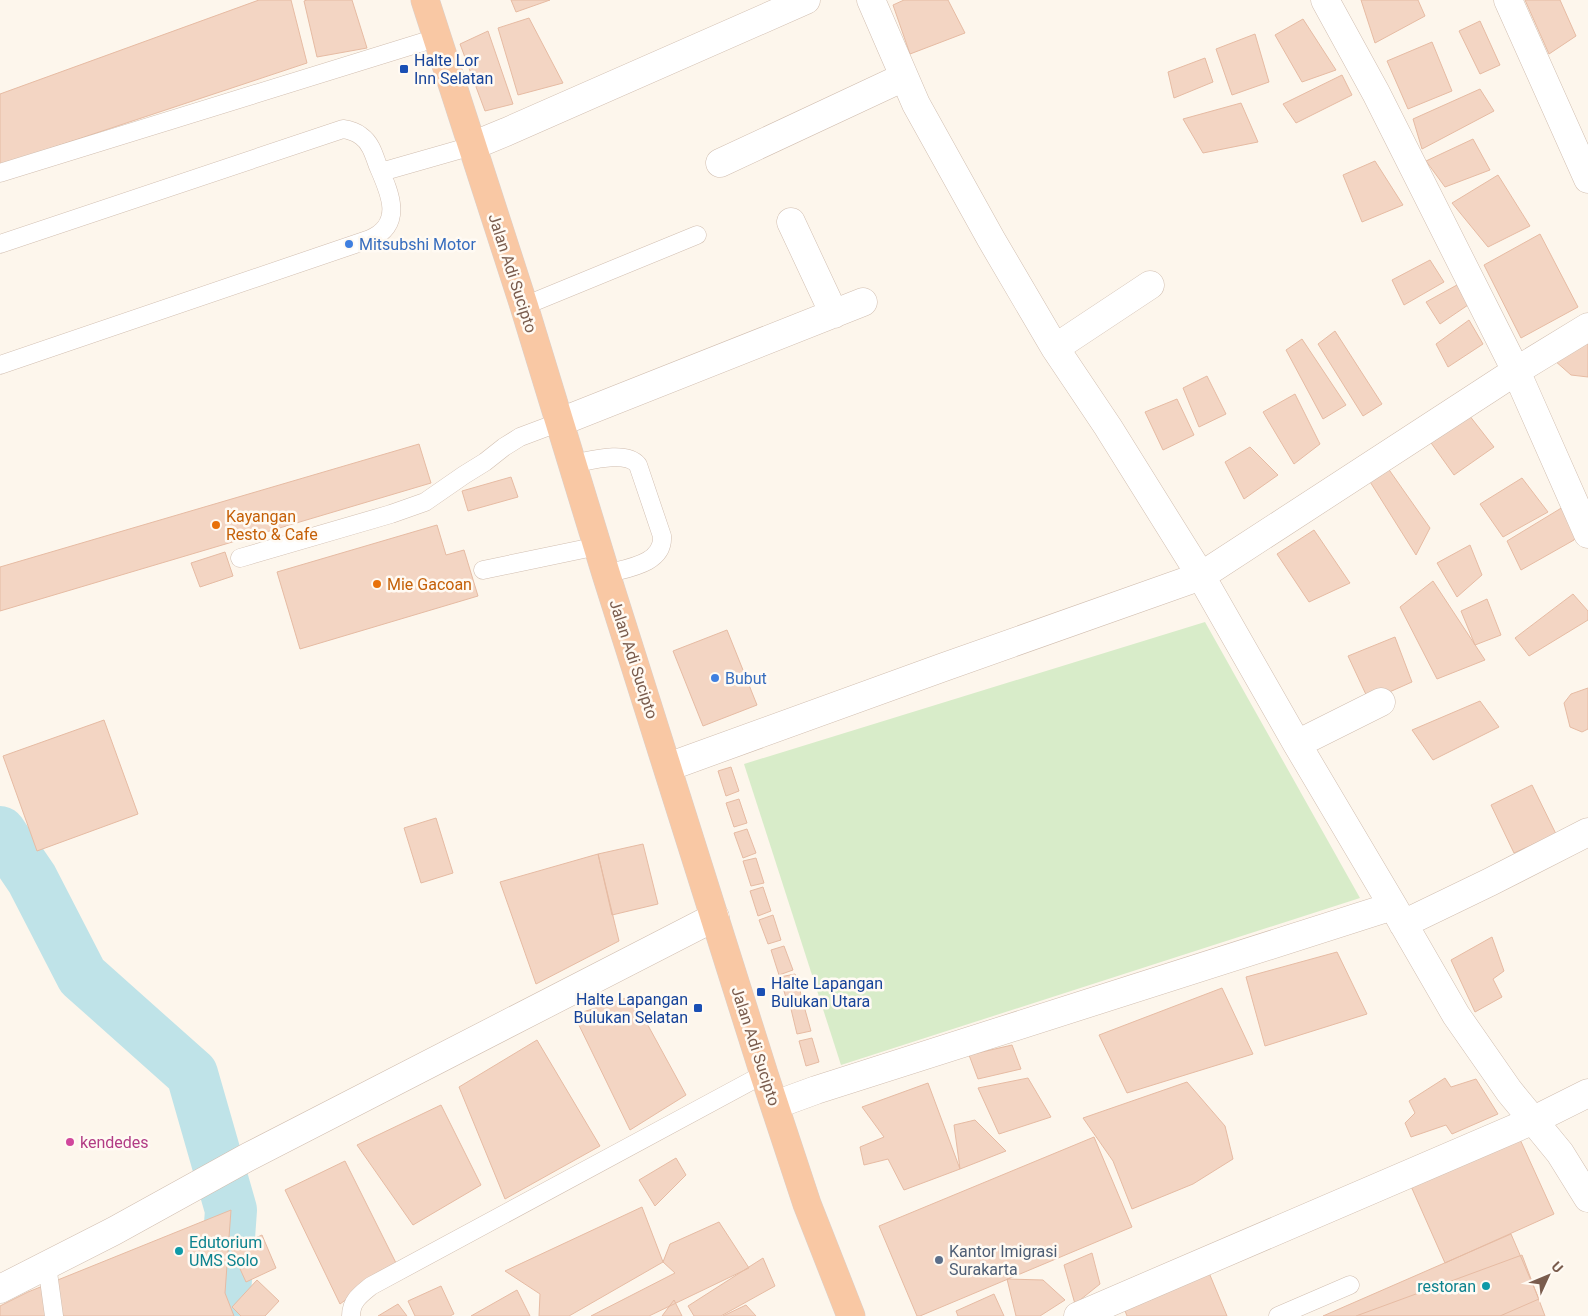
<svg xmlns="http://www.w3.org/2000/svg" width="1588" height="1316" font-family="Roboto,sans-serif">
  <style>
    .green { fill: #d8ecc9 }
    .lines { fill: none; stroke-linecap: round; stroke-linejoin: round }
    .river { stroke: #bfe3e8; stroke-width: 52 }
    .building { fill: #f3d5c3; stroke: #e6bba3 }
    .service-casing { stroke: #d1beb0; stroke-width: 19 }
    .minor-casing { stroke: #d1beb0; stroke-width: 29 }
    .tertiary-casing { stroke: #d1beb0; stroke-width: 29 }
    .trunk-casing { stroke: #dad1cd; stroke-width: 29 }
    .service { stroke: #fff; stroke-width: 18 }
    .minor { stroke: #fff; stroke-width: 28 }
    .tertiary { stroke: #fff; stroke-width: 28 }
    .trunk { stroke: #f9c8a4; stroke-width: 28 }
    .transit-dot { fill: #1a4fb4; stroke: #fffaf3; stroke-width: 2 }
    .shop-dot { fill: #3f7fe0; stroke: #fffaf3; stroke-width: 2 }
    .food-dot { fill: #e8710a; stroke: #fffaf3; stroke-width: 2 }
    .hotel-dot { fill: #d1479c; stroke: #fffaf3; stroke-width: 2 }
    .culture-dot { fill: #0f9aa8; stroke: #fffaf3; stroke-width: 2 }
    .service-dot { fill: #5c6f8a; stroke: #fffaf3; stroke-width: 2 }
    .labels { text-anchor: middle; stroke-width: 5; stroke-linejoin: round; paint-order: stroke }
    .transit-label { font-size: 16px; fill: #164399; stroke: #fffaf3; text-anchor: start }
    .shop-label { font-size: 16px; fill: #366cbe; stroke: #fffaf3; text-anchor: start }
    .street-label { font-size: 16px; fill: #7a5c4d; stroke: #fffaf3 }
    .food-label { font-size: 16px; fill: #c56008; stroke: #fffaf3; text-anchor: start }
    .hotel-label { font-size: 16px; fill: #b23c85; stroke: #fffaf3; text-anchor: start }
    .culture-label { font-size: 16px; fill: #0d838f; stroke: #fffaf3; text-anchor: start }
    .service-label { font-size: 16px; fill: #4e5e75; stroke: #fffaf3; text-anchor: start }
  </style>
  <rect width="100%" height="100%" fill="#fdf6ec"/>
  <path class="green" d="M1205 622 1360 898 841 1065 744 764Z"/>
  <g class="lines">
    <path class="river" d="M0 832 32 879 82 976 192 1074 231 1210 225 1293 234 1316"/>
  </g>
  <path class="building" d="M259 0H291L307 63 0 165V94Z
    M307 0H352L367 48 317 57 304 1Z
    M511 0H550L516 12Z
    M904 0H948L965 33 910 54 893 5Z
    M1361 0H1418L1425 16 1375 43Z
    M1525 0H1560L1576 36 1549 54Z
    M529 18 563 83 518 95 498 28Z
    M1303 19 1336 70 1302 82 1275 35Z
    M1480 21 1500 65 1480 74 1459 31Z
    M488 31 513 104 485 111 460 44Z
    M1255 34 1269 82 1232 95 1216 49Z
    M1432 42 1452 91 1408 109 1387 61Z
    M1205 58 1213 82 1174 98 1168 72Z
    M1342 75 1352 95 1296 123 1283 104Z
    M1480 89 1494 111 1422 149 1413 119Z
    M1241 103 1258 142 1203 153 1183 119Z
    M1473 139 1490 170 1445 187 1426 161Z
    M1375 161 1403 205 1362 222 1343 175Z
    M1498 175 1530 226 1488 247 1452 203Z
    M1540 234 1578 307 1521 338 1484 265Z
    M1430 260 1444 282 1404 305 1392 280Z
    M1457 285 1468 305 1440 324 1426 302Z
    M1469 320 1483 344 1448 367 1436 344Z
    M1335 331 1382 404 1363 416 1318 344Z
    M1302 339 1346 405 1323 419 1286 350Z
    M1588 339V377L1571 375 1554 360Z
    M1207 376 1226 414 1199 427 1183 388Z
    M1295 394 1320 444 1294 464 1263 412Z
    M1177 399 1194 435 1163 450 1145 412Z
    M1469 415 1494 447 1454 475 1429 440Z
    M419 444 431 483 0 611V567Z
    M1250 447 1278 475 1244 499 1225 462Z
    M1385 464 1430 528 1416 555 1367 477Z
    M511 477 518 497 468 511 462 491Z
    M1522 478 1548 512 1503 537 1480 504Z
    M1563 507 1579 527 1574 540 1521 570 1507 541Z
    M437 525 446 555 464 550 478 596 300 649 277 572Z
    M1314 530 1350 583 1309 602 1277 554Z
    M1470 545 1482 575 1457 597 1437 563Z
    M225 552 233 576 200 587 191 563Z
    M1433 581 1485 660 1437 679 1400 607Z
    M1573 594 1588 611V620L1529 656 1515 638Z
    M1487 599 1501 635 1475 645 1461 611Z
    M727 630 757 705 703 726 673 651Z
    M1395 637 1412 682 1369 701 1348 656Z
    M1588 688V729L1582 732 1570 727 1564 703 1571 694Z
    M1480 701 1499 727 1433 760 1412 730Z
    M104 720 138 814 37 851 3 756Z
    M731 767 739 791 726 796 718 771Z
    M1532 785 1556 834 1514 853 1491 805Z
    M739 799 747 823 734 827 726 803Z
    M436 818 453 873 421 883 404 828Z
    M747 829 756 853 743 858 734 833Z
    M643 844 658 904 612 915 598 854Z
    M598 854 619 941 536 984 500 882Z
    M756 858 764 883 751 886 743 861Z
    M763 887 771 911 758 916 750 891Z
    M773 915 781 940 768 944 759 920Z
    M1492 937 1504 971 1493 979 1502 997 1475 1012 1451 960Z
    M784 946 793 970 779 975 771 950Z
    M1337 952 1367 1014 1265 1046 1246 977Z
    M795 974 803 1001 788 1005 780 977Z
    M1222 988 1253 1054 1127 1093 1099 1035Z
    M632 996 686 1095 630 1130 574 1015Z
    M804 1006 811 1031 797 1034 791 1009Z
    M812 1038 819 1062 806 1066 799 1041Z
    M537 1040 600 1146 505 1199 459 1087Z
    M1012 1045 1021 1069 978 1079 969 1055Z
    M1028 1078 1051 1117 999 1134 978 1088Z
    M1445 1078 1451 1087 1476 1079 1498 1114 1452 1134 1446 1125 1411 1137 1405 1123 1415 1113 1409 1101Z
    M1187 1082 1225 1126 1233 1159 1193 1184 1132 1209 1113 1161 1083 1118Z
    M928 1083 960 1169 904 1190 888 1159 864 1165 860 1147 884 1137 862 1107Z
    M441 1105 481 1185 413 1225 357 1145Z
    M975 1120 1006 1151 960 1169 954 1125Z
    M1518 1135 1554 1214 1445 1263 1410 1184Z
    M1094 1137 1132 1227 920 1316H917L879 1226Z
    M676 1158 686 1175 655 1206 639 1180Z
    M345 1161 396 1263 340 1304 285 1190Z
    M642 1207 663 1262 569 1316H539L540 1294 505 1271Z
    M231 1210 225 1293 234 1316H0V1306L28 1292Z
    M719 1222 749 1268 649 1316H591L675 1273 663 1262 670 1244Z
    M1511 1234 1539 1299 1500 1316H1323Z
    M262 1235 276 1268 246 1282 231 1249Z
    M1092 1253 1100 1284 1075 1304 1064 1265Z
    M1522 1255 1545 1316H1356Z
    M763 1258 775 1286 721 1316H694L688 1306Z
    M1207 1268 1227 1316H1127L1122 1303Z
    M1007 1279 1043 1280 1065 1300 1040 1316H1016Z
    M257 1280 279 1301 265 1316H241L232 1307Z
    M441 1286 454 1314 450 1316H415L408 1301Z
    M517 1290 530 1316H471Z
    M994 1294 1004 1316H958L956 1311Z
    M674 1300 682 1316H662Z
    M398 1304 407 1316H378Z
    M746 1305 756 1316H723Z"/>
  <g class="lines">
    <defs>
      <path id="service" d="M381 172 472 146
        M0 173 436 38
        M0 244 343 129C350 130 356 132 361 136 371 143 374 155 378 166 389 191 405 224 370 239L0 365
        M524 306 697 235
        M572 464C589 461 626 450 638 465L662 536C664 564 627 568 606 574
        M240 558 391 514 425 502 464 475 485 462 504 447 520 437 560 422
        M483 570 598 546
        M47 1265 54 1316
        M351 1316C351 1301 360 1295 371 1286L764 1074
        M1278 1316 1350 1285"/>
      <path id="minor" d="M871 0 916 104 991 239 1055 348 1108 427 1201 576 1297 744 1393 906 1456 1015 1509 1091 1560 1153 1588 1198
        M1325 0 1376 93 1516 371 1588 534
        M1508 0 1588 179
        M472 146 506 132 806 0
        M720 163 904 77
        M791 222 834 314
        M1055 348 1150 285
        M560 422 863 302
        M1297 744 1381 702
        M668 767 944 667 1201 576 1516 371 1588 327
        M1403 924 1490 882 1588 832
        M775 1105 816 1090 1393 906
        M1078 1316 1534 1120 1588 1093"/>
      <path id="tertiary" d="M0 1289 114 1231 248 1157 715 917"/>
      <path id="trunk" d="M425 0 524 306 606 574 764 1074 807 1204 851 1316"/>
    </defs>
    <use href="#service" class="service-casing"/>
    <use href="#minor" class="minor-casing"/>
    <use href="#tertiary" class="tertiary-casing"/>
    <use href="#trunk" class="trunk-casing"/>
    <use href="#service" class="service"/>
    <use href="#minor" class="minor"/>
    <use href="#tertiary" class="tertiary"/>
    <use href="#trunk" class="trunk"/>
  </g>
  <g class="transit-dot">
    <rect x="399" y="64" width="10" height="10" rx="2.5"/>
    <rect x="756" y="987" width="10" height="10" rx="2.5"/>
    <rect x="693" y="1003" width="10" height="10" rx="2.5"/>
  </g>
  <g class="shop-dot">
    <circle cx="349" cy="244" r="5"/>
    <circle cx="715" cy="678" r="5"/>
  </g>
  <g class="food-dot">
    <circle cx="216" cy="525" r="5"/>
    <circle cx="377" cy="584" r="5"/>
  </g>
  <circle class="hotel-dot" cx="70" cy="1142" r="5"/>
  <g class="culture-dot">
    <circle cx="179" cy="1251" r="5"/>
    <circle cx="1486" cy="1286" r="5"/>
  </g>
  <circle class="service-dot" cx="939" cy="1260" r="5"/>
  <g class="labels">
    <g class="transit-label">
      <text x="414" y="66">Halte Lor<tspan x="414" dy="18">Inn Selatan</tspan></text>
      <text x="771" y="989">Halte Lapangan<tspan x="771" dy="18">Bulukan Utara</tspan></text>
      <text x="688" y="1005" text-anchor="end">Halte Lapangan<tspan x="688" dy="18">Bulukan Selatan</tspan></text>
    </g>
    <g class="shop-label">
      <text x="359" y="250">Mitsubshi Motor</text>
      <text x="725" y="684">Bubut</text>
    </g>
    <g class="street-label">
      <text transform="translate(513 273) rotate(72)" y="6">Jalan Adi Sucipto</text>
      <text transform="translate(634 659) rotate(72)" y="6">Jalan Adi Sucipto</text>
      <text transform="translate(756 1046) rotate(72)" y="6">Jalan Adi Sucipto</text>
    </g>
    <g class="food-label">
      <text x="226" y="522">Kayangan<tspan x="226" dy="18">Resto &amp; Cafe</tspan></text>
      <text x="387" y="590">Mie Gacoan</text>
    </g>
    <g class="hotel-label">
      <text x="80" y="1148">kendedes</text>
    </g>
    <g class="culture-label">
      <text x="189" y="1248">Edutorium<tspan x="189" dy="18">UMS Solo</tspan></text>
      <text x="1476" y="1292" text-anchor="end">restoran</text>
    </g>
    <g class="service-label">
      <text x="949" y="1257">Kantor Imigrasi<tspan x="949" dy="18">Surakarta</tspan></text>
    </g>
  </g>
  <g transform="translate(1548 1276) rotate(46)" stroke="#fffaf3" stroke-width="4" paint-order="stroke">
  <path d="M0-4L9 19L0 12L-9 19Z" fill="#7a5c4d"/>
  <text y="-8" font-size="14" font-weight="bold" text-anchor="middle" fill="#7a5c4d">U</text>
  </g>
</svg>
